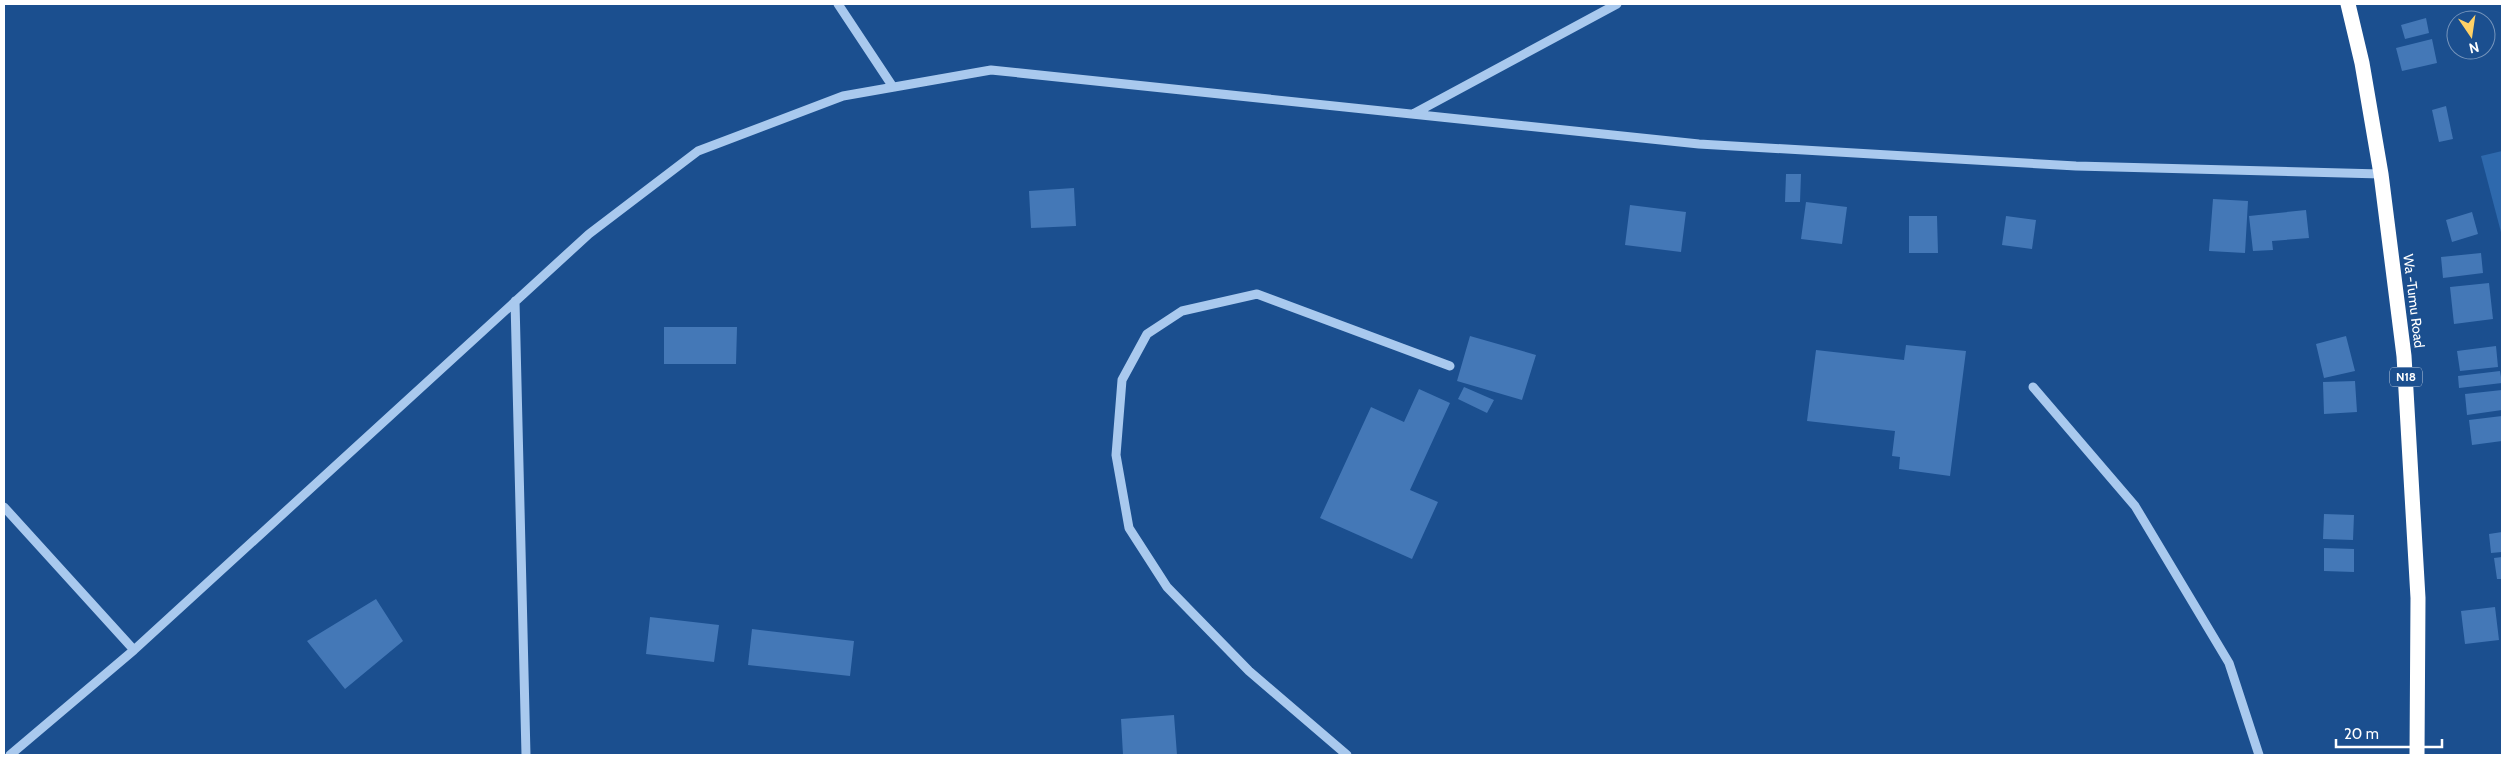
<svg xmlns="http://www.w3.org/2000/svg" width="2506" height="759" font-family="Cabin,sans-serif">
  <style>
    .green { fill: #2e69ad }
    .building { fill: #4478b7 }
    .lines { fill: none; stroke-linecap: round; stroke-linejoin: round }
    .minor { stroke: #a9c9ee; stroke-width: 9 }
    .highway { stroke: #fff; stroke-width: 15 }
    .labels { text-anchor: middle; stroke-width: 4; stroke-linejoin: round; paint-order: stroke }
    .shield { fill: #1b4f8f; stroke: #bbcadd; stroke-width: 1 }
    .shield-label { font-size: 12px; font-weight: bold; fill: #fff }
    .street-label { font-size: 14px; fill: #fff; stroke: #1b4f8f }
  </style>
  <rect width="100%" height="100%" fill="#1b4f8f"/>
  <path class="green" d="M2502 151V236L2481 156Z"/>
  <path class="building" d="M2426 18 2429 33 2405 39 2401 25Z
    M2432 39 2437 63 2402 71 2396 48Z
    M2446 106 2453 139 2439 142 2432 110Z
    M1786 174H1801L1800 202H1785Z
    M1074 188 1076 226 1031 228 1029 191Z
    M2213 199 2248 201 2245 253 2209 251Z
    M1806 202 1847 207 1842 244 1801 239Z
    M1630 205 1686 212 1681 252 1625 245Z
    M2306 210 2309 238 2272 241 2273 250 2253 251 2249 216Z
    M2472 212 2478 234 2452 242 2446 220Z
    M1909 216H1937L1938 253H1909Z
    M2006 216 2036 220 2032 249 2002 245Z
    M2481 253 2483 273 2443 278 2441 257Z
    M2489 283 2493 319 2454 324 2450 287Z
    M664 327H737L736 364H664Z
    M1470 336 1536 355 1522 400 1457 381Z
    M2346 336 2355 371 2324 378 2316 344Z
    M1906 345 1966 351 1950 476 1899 469 1900 457 1892 456 1895 431 1807 421 1816 350 1904 360Z
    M2496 346 2498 367 2460 371 2457 351Z
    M2500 371 2502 383 2459 388 2458 376Z
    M2355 381 2357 412 2324 414 2323 382Z
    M1464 387 1494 400 1487 413 1458 399Z
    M1419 389 1450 403 1410 490 1438 502 1412 559 1320 518 1371 407 1404 422Z
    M2502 390V410L2467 415 2465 394Z
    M2502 416V441L2472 445 2469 420Z
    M2324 514 2354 515 2353 540 2323 539Z
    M2502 532V552L2491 553 2489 534Z
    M2324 548 2354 549V572L2324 571Z
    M2502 557V579H2497L2494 558Z
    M376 599 403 641 345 689 307 641Z
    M2495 607 2499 640 2465 644 2461 611Z
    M650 617 719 625 714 662 646 654Z
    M752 629 854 641 850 676 748 665Z
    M1174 715 1177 755H1123L1121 719Z"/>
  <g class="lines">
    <path class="minor" d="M838 4 893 87
      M1413 114 1617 4
      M515 301 526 755
      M2033 387 2135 506 2229 663 2259 755
      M4 507 134 650
      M10 755 134 650 589 234 698 151 843 96 991 70 1699 144 2076 166 2381 174
      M1347 755 1249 671 1167 587 1129 528 1116 455 1122 380 1147 334 1182 311 1257 294 1450 366"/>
    <path class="highway" d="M2348 4 2362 63 2381 174 2404 356 2418 598 2417 755"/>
  </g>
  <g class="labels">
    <rect class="shield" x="2390" y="367.5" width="32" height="19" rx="4"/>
    <g class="shield-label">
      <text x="2406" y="381">N18</text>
    </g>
    <g class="street-label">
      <text transform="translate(2414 301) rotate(83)" y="5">Wa -Tumu Road</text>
    </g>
  </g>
  <rect width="2506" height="759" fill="none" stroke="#ffffff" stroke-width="10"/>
  <g transform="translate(2471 35) rotate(167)"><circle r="24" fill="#1b4f8f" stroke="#7695bc"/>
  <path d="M0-4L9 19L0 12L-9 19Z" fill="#ffd166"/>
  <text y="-8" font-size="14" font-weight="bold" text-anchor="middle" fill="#ffffff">N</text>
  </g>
  <path d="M2336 739v8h106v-8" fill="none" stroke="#ffffff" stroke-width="2.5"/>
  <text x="2344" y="739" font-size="15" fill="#ffffff" stroke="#1b4f8f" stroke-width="4" paint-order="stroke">20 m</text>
</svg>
